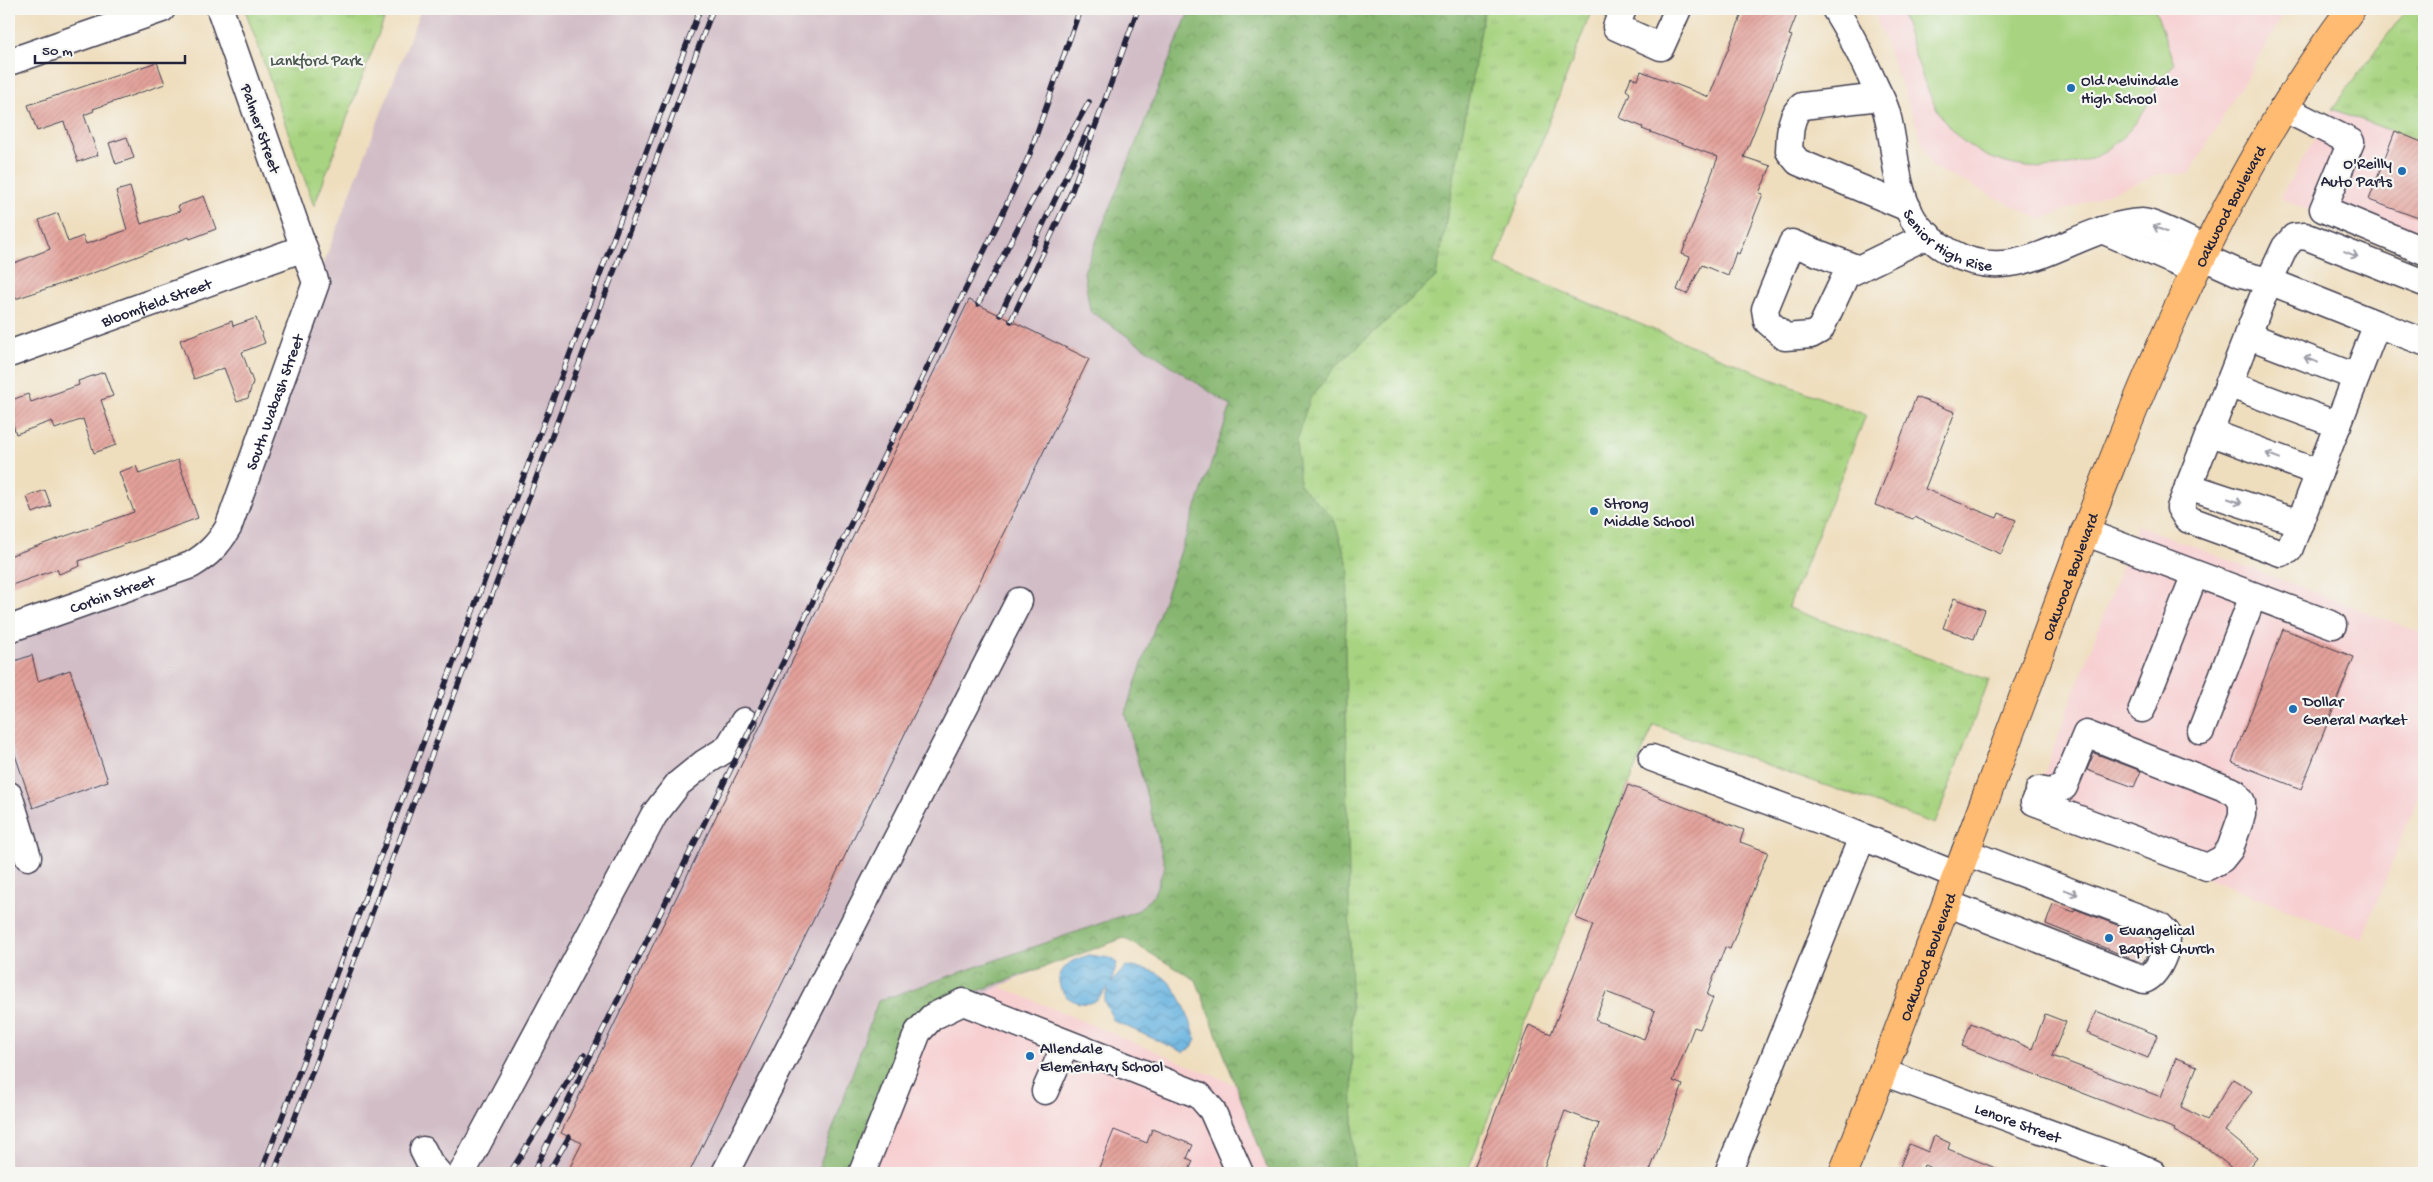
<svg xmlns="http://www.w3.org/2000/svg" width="2433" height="1182" font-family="'Gochi Hand',sans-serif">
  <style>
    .built { fill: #f7cfd1 }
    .railway { fill: #d2bdc6 }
    .grass { fill: #a8d481; stroke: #657b5e }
    .forest { fill: url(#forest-crowns); stroke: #546c55 }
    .park { fill: url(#park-tufts); stroke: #657b5e }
    .water { fill: url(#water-waves); stroke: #446a8e }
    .building { fill: url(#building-hatch); fill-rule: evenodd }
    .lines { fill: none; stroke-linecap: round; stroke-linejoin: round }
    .minor-casing { stroke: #413e4f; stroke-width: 29 }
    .major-casing { stroke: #413e4f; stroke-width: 30 }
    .minor { stroke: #fff; stroke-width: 26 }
    .major { stroke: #febb71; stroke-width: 28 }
    .rail-casing { stroke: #22223b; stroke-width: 5.5 }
    .rail { stroke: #f6f6f2; stroke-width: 4; stroke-dasharray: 11; stroke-linecap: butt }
    .oneway { stroke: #9c9ca7 }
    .poi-dot { fill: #1f6fb2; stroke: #f6f6f2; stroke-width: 2 }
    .labels { text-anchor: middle; stroke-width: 4.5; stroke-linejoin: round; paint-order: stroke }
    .park-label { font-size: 16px; fill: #4a5750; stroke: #f6f6f2 }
    .poi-label { font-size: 16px; fill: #22223b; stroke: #f6f6f2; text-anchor: start }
    .street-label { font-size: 16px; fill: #22223b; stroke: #f6f6f2 }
  </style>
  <defs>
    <pattern id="forest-crowns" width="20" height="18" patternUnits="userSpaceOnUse" patternTransform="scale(1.25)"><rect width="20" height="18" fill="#86b66f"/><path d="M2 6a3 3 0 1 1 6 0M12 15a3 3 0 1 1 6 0" fill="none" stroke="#6d945c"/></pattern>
    <pattern id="park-tufts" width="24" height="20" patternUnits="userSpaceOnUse" patternTransform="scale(1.25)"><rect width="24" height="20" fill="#a8d481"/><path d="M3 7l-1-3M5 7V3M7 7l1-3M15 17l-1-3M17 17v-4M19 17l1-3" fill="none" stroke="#90b670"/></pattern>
    <pattern id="water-waves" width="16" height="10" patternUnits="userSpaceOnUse" patternTransform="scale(1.25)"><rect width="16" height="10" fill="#67b3e0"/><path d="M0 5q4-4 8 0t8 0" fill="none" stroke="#5491b7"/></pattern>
    <pattern id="building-hatch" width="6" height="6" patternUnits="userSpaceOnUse" patternTransform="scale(1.25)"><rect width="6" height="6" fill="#e3a19a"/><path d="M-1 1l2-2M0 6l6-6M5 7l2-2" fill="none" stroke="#c28a86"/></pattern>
  </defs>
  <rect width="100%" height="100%" fill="#f6f6f2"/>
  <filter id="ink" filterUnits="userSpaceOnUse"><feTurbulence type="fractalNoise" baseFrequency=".02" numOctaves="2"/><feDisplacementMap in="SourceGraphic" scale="10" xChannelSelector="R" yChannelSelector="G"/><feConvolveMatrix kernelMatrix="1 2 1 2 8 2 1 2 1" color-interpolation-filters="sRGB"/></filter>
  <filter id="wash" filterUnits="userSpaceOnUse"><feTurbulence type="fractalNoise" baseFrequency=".0096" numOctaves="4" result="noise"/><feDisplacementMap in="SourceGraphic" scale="20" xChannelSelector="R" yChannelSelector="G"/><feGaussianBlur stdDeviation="1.12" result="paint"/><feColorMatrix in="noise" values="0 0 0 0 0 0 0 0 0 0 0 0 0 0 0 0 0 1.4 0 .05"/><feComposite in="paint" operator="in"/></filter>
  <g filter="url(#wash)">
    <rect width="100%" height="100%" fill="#efdebe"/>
    <path class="built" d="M1873 9H2287L2189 174H2160L2041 219 1932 167Z
      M2332 109 2424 143V258L2280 198Z
      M2137 525 2424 634V781L2362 939 2031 809Z
      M994 984 1236 1085 1269 1173H849L905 1027Z"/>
    <path class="railway" d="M421 9H1190L1084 272 1231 406 1125 712 1165 866 1147 921 932 1017 862 1173H9V629L206 557 316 283Z"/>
    <path class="grass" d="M1900 9H2155L2174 64C2168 72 2159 80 2155 89 2147 108 2135 127 2118 141 2069 184 1979 174 1943 119 1922 87 1913 45 1900 9Z"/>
    <path class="forest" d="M1190 9H1485L1436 277 1336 366 1300 485 1334 519 1349 568 1345 644 1354 1173H1269L1196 980 1124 938 920 1012 905 1027 849 1173H817L878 1001 1139 910 1154 894 1165 866 1125 713 1231 406 1090 311 1084 272Z"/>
    <path class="park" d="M245 9H388L314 206Z
      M1485 9H1592L1495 264 1782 383 1866 415 1788 608 1989 680 1935 824 1654 725 1526 1020 1468 1170 1472 1173H1354L1345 644 1349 568 1334 519 1300 485 1296 439 1311 397 1336 366 1436 277Z
      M2407 9H2424V143L2332 109Z"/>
    <path class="water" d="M1089 955 1110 958 1117 963 1111 983 1126 966C1136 968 1147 968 1157 973 1179 984 1189 1017 1196 1039L1192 1048 1183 1052 1114 1021 1104 1001 1108 987C1105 990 1101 996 1098 999 1077 1015 1040 984 1071 962 1076 959 1084 957 1089 955Z"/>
    <g id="blocks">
      <path class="building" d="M1744 9H1789L1798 12 1789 35 1792 36 1744 157 1771 166 1759 193 1763 194 1739 254 1736 252 1728 276 1702 265 1687 294 1677 290 1690 257 1682 254 1718 157 1642 129 1643 127 1620 118 1630 93 1626 90 1631 77 1638 80 1641 71 1709 97Z
        M157 62 165 84 93 109 94 111 84 115 98 155 78 162 64 122 37 131 28 105Z
        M2395 131 2424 143V220L2369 200Z
        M127 137 134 158 116 164 109 143Z
        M130 187 141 224 180 211 178 206 204 196 216 229 190 239 189 237 85 276 9 301V265L50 249 39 220 58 213 68 242 83 236 86 244 127 230 116 191Z
        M969 300 1089 359 689 1173H567L582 1143 561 1133Z
        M256 318 265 343 242 352 253 382 248 398 237 402 224 368 194 379 180 340 232 321 233 326Z
        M104 372 113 396 101 400 116 445 94 453 83 419 55 429 52 421 16 434 9 412V401L28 394 31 402 79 385 78 381Z
        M1916 397 1955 412 1925 489 1997 518 1999 513 2016 520 2001 554 1914 517 1913 519 1875 505Z
        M178 460 198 518 79 561 80 566 59 574 57 569 9 586V556L134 512 119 472 136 466 139 474Z
        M45 490 51 506 33 513 27 497Z
        M1954 598 1985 610 1974 639 1943 628Z
        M2283 629 2354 657 2301 789 2232 762Z
        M32 655 38 681 70 670 108 781 33 808 9 737V663Z
        M2094 753 2141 771 2134 787 2087 770Z
        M1628 785 1744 830 1740 842 1768 852 1730 949 1725 947 1707 995 1713 998 1700 1029 1694 1027 1673 1081 1683 1085 1649 1173H1580L1599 1124 1565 1111 1542 1173H1472L1529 1025 1551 1034 1593 925 1576 918ZM1606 992 1655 1011 1644 1039 1595 1020Z
        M2053 904 2074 912 2075 909 2151 938 2150 948 2145 959 2142 963 2046 924Z
        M2096 1011 2157 1035 2148 1058 2087 1033Z
        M2045 1014 2066 1022 2052 1056 2161 1097 2176 1058 2197 1066 2181 1107 2207 1120 2233 1079 2252 1091 2225 1131 2257 1157 2244 1173H2238L2208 1149 2174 1131 2175 1129 1962 1046 1971 1023 2032 1049Z
        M1152 1129 1193 1145 1187 1158 1193 1161 1188 1173H1097L1114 1130 1147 1143Z
        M1934 1136 1950 1143 1948 1149 2008 1173H1944L1924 1165 1921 1173H1911L1899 1169 1909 1144 1928 1152Z"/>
    </g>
  </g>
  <g filter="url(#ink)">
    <use href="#blocks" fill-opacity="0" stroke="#413e4f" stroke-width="1"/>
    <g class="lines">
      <defs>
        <g id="minor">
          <path d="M1623 9 1616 27 1661 47 1678 9"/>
          <path id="s1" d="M1835 9C1851 34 1863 59 1875 86 1879 95 1885 104 1887 114 1896 147 1894 182 1910 213 1917 229 1936 244 1950 252 2020 291 2074 225 2142 222 2151 221 2193 243 2205 248"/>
          <path d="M9 62 162 9"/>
          <path d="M1880 97 1802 106C1789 116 1790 136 1789 151L1798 162 1908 208"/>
          <path d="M2283 108 2351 142 2323 209 2424 251"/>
          <path d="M2102 230 2194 270"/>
          <path d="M2201 256 2241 274 2269 281 2285 247 2294 237 2305 236 2424 283"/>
          <path d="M1859 269 1792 243 1765 309 1767 321 1785 337 1811 335 1820 330 1846 275 1928 235"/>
          <path d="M2377 324 2269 281 2180 508 2187 519 2281 553 2289 550 2377 324 2424 342"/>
          <path d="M2247 335 2356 377"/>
          <path id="s2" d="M9 354 304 248"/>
          <path d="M2228 384 2338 425"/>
          <path d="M2209 432 2319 473"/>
          <path d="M2188 486 2300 523"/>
          <path d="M2084 532 2333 625"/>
          <path id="s3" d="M9 629 191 565C208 555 218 545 228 528L316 283 220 9"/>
          <path d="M2142 709 2195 574"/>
          <path d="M2201 731 2253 596"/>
          <path d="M1652 758 1851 832 1956 875"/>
          <path d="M9 795 28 857"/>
          <path d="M2034 802 2207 867 2222 859 2230 849 2242 815V802L2235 792 2086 734 2064 787 2050 792 2039 790"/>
          <path d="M1946 903 2144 980C2158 975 2170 947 2166 932L2159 925 1965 852"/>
          <path id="s4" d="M1882 1072 2129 1162 2153 1173"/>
          <path d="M1045 1091 1066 1043"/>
          <path d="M423 1150 430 1164 438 1173"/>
          <path d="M462 1173 654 815 678 784 704 763 728 748 744 721"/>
          <path d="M725 1173 1019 601"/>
          <path d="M862 1173 918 1032 932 1017 963 1002 1199 1095 1212 1110 1240 1173"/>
          <path d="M1728 1173 1862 837"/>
        </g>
        <g id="major">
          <path id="s5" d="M1843 1173C1914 995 1979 814 2047 634 2128 416 2211 196 2351 9"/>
        </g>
      </defs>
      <use href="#minor" class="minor-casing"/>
      <use href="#major" class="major-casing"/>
      <use href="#minor" class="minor"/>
      <use href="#major" class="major"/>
      <defs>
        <path id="rail" d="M978 304 1027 210 1089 102
          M1000 315 1089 128
          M1011 321 1071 193 1138 9
          M261 1173 700 9
          M274 1173 713 9
          M510 1173 584 1055
          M533 1173 999 221 1029 156 1080 9
          M548 1173 569 1137"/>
      </defs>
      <use href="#rail" class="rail-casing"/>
      <use href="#rail" class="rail"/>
    </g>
    <defs><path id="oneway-shaft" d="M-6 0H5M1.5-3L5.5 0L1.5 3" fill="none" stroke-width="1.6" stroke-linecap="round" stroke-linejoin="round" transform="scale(1.25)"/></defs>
    <g class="oneway">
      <use href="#oneway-shaft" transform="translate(2160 229) rotate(-156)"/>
      <use href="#oneway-shaft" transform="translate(2351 254) rotate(22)"/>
      <use href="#oneway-shaft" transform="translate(2311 360) rotate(-159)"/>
      <use href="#oneway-shaft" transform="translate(2273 456) rotate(-159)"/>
      <use href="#oneway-shaft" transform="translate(2235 501) rotate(19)"/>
      <use href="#oneway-shaft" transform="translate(2071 892) rotate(21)"/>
    </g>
  </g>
  <g class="poi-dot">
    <circle cx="2071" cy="88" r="5"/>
    <circle cx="2402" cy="171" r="5"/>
    <circle cx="1594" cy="511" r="5"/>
    <circle cx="2293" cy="709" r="5"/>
    <circle cx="2109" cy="938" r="5"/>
    <circle cx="1030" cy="1056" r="5"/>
  </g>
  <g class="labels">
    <g class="park-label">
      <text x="316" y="65">Lankford Park</text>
    </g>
    <g class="poi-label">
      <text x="2081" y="85">Old Melvindale<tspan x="2081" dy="18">High School</tspan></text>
      <text x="2392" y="168" text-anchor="end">O'Reilly<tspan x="2392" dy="18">Auto Parts</tspan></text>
      <text x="1604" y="508">Strong<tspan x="1604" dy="18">Middle School</tspan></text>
      <text x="2303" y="706">Dollar<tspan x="2303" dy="18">General Market</tspan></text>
      <text x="2119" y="935">Evangelical<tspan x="2119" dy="18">Baptist Church</tspan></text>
      <text x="1040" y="1053">Allendale<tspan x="1040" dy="18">Elementary School</tspan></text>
    </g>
    <g class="street-label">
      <text transform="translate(262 128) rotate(71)" y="6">Palmer Street</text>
      <text dy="6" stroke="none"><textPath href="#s5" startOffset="1042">Oakwood Boulevard</textPath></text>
      <text dy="6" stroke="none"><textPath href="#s1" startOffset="268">Senior High Rise</textPath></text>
      <text dy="6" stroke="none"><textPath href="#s2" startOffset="156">Bloomfield Street</textPath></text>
      <text dy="6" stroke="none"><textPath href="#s3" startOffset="380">South Wabash Street</textPath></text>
      <text dy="6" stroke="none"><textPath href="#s5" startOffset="638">Oakwood Boulevard</textPath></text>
      <text dy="6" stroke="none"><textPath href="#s3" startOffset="109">Corbin Street</textPath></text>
      <text dy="6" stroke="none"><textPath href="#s5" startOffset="232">Oakwood Boulevard</textPath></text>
      <text dy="6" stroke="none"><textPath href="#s4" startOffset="145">Lenore Street</textPath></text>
    </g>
  </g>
  <rect width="2433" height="1182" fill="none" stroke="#f6f6f2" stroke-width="30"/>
  <path d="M35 55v8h150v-8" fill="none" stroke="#22223b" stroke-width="2.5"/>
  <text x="42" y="55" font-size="15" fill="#22223b" stroke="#f6f6f2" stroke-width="4" paint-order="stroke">50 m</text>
</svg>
